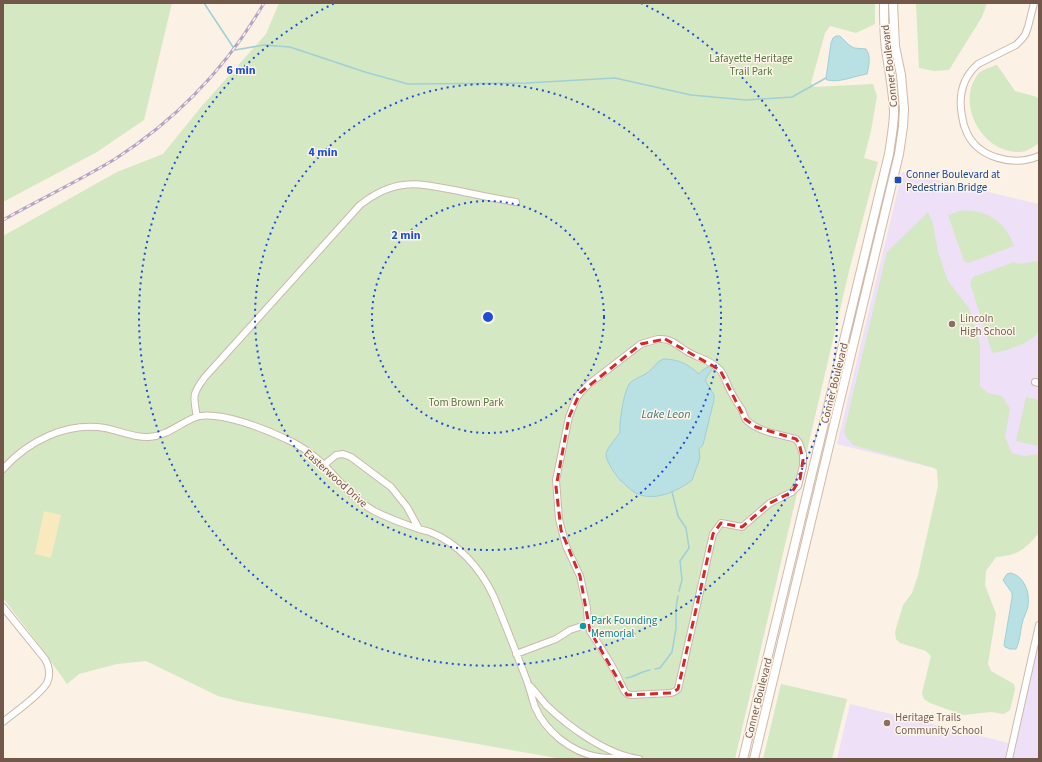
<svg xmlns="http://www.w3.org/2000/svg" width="1042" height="762" font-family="'Source Sans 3',sans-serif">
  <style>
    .education { fill: #eee0f7 }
    .green { fill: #d4e8c3 }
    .sand { fill: #f9e9bf }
    .water { fill: #b9e0e3; stroke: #a0cfd5 }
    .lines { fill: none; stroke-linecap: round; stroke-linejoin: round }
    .stream { stroke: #a0cfd5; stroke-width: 1.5 }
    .street-casing { stroke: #ccb8ab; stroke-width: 8 }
    .secondary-casing { stroke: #d1baab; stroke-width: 10 }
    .street { stroke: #fff; stroke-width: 6 }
    .secondary { stroke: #fff; stroke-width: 8 }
    .rail-casing { stroke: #b3a3c4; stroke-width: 3 }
    .rail { stroke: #fef5e9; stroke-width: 1.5; stroke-dasharray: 4.5; stroke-linecap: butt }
    .marked { fill: none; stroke: #d62828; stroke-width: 3; stroke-dasharray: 8 5; stroke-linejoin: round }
    .ring { fill: none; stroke: #1d4ed8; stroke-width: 2; stroke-dasharray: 2 4 }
    .transit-dot { fill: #1a4fb4; stroke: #fef5e9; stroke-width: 1.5 }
    .education-dot { fill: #8d6e63; stroke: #fef5e9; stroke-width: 1.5 }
    .culture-dot { fill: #0f9aa8; stroke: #fef5e9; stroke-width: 1.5 }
    .labels { text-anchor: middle; stroke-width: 3; stroke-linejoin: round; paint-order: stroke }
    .park-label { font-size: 11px; fill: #557843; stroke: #fef5e9 }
    .street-label { font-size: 11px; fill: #72574b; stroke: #fef5e9 }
    .transit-label { font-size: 11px; fill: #164399; stroke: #fef5e9; text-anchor: start }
    .education-label { font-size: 11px; fill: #785e54; stroke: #fef5e9; text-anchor: start }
    .culture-label { font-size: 11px; fill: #0d838f; stroke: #fef5e9; text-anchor: start }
    .water-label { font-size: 12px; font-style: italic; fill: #43777e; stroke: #fef5e9 }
    .centre { fill: #1d4ed8; stroke: #fef5e9; stroke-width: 2 }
    .ring-label { font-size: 12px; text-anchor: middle; font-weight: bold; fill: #1d4ed8; stroke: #fef5e9; stroke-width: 3; stroke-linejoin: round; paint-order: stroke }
  </style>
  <rect width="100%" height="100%" fill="#fbf1e4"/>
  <path class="education" d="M902 172 1039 204V494L837 444Z
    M1039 637V759H1011Z
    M850 704 1009 743 1005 759H837Z"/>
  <path class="green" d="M3 3H172L144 120 97 152 3 202Z
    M279 3H875V24L856 33 830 26 825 33 811 83 814 87 873 84 877 96 871 131 864 158 878 162 849 271 735 759H562L242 702 218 696 146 661 117 664 79 674 67 684 39 645 3 598V236L117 172 163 154 201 107 266 34Z
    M916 3H987L982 17 949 70 934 71 919 68Z
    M997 65 1015 91 1037 97 1039 99V143C1034 147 1026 152 1020 152 983 154 955 104 978 74 981 70 991 67 997 65Z
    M960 211C985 208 1006 222 1014 246L968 263 964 261 948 215Z
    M928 212 933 224 938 252 948 281 969 308 980 344V386L988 393 1002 396 1010 409 1005 437 1012 453 1024 456 1039 454V533C1024 550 1019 555 996 557L986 571 985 585 996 614 988 664 991 671 1014 684 1015 689 1010 710 1004 714 991 712 963 715 930 703 924 699 922 693 931 656 926 651 900 643 896 639 895 632 903 605 912 593 918 575 938 486 937 470 934 468 853 445 846 437 844 431 887 252Z
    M1039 261V332C1027 345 1011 349 994 353L992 352 970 283 973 277 1014 262 1018 264Z
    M1026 397 1039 400V446L1016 441Z
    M781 684 847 699 832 759H763Z"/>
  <path class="sand" d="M44 511 61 515 51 558 35 554Z"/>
  <path class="water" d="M836 36H840L849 45 854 48 866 49C871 55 869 66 867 74 854 76 840 83 827 80L826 78 831 43 833 38Z
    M663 359C678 359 688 364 699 374 703 368 710 367 715 362L716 363 705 380 714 395V400L703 445 699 449 700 458 692 480C677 492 652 503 634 492 629 489 625 484 620 480 615 474 608 464 606 456 605 449 617 438 620 432 619 422 624 390 630 383 635 378 641 377 647 373 653 369 656 362 663 359Z
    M1011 573C1025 577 1030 593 1028 606 1027 612 1023 618 1022 624 1020 633 1020 641 1016 649H1010L1005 647 1004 645 1012 598V593L1003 580 1007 574Z"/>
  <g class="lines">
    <path class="stream" d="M204 3 235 50 264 45 290 47 365 72 408 84 526 83 615 78 691 95 746 100 792 97 826 78
      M672 492 678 516 686 528 689 548 680 561 682 580 679 591
      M655 669 660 668 672 652 676 628V608L678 596
      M626 678C635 677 642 671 650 670"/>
    <defs>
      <path id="street" d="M1034 3 1028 27 1025 35 1021 40 1016 45 978 64C962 78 958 95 962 116 963 120 963 124 965 128 975 158 1013 167 1039 156
        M658 339C672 338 676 345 688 352 698 358 711 360 720 370 725 376 727 385 731 392 734 398 738 404 742 410 744 414 744 418 747 421 761 433 779 434 796 439L799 443 803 454V466L798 486 792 492 770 503 742 527 721 523 713 534 678 689 676 691 671 693 631 695C624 694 624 689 621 684 613 665 601 648 590 631L588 624 587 608 580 576 566 546 559 519 556 480 569 417 576 399 580 393 589 384 641 344Z
        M1035 382 1039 383
        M197 417C193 396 192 394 205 377L360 205C395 177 418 183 459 191 478 195 497 199 516 202
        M324 465 336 455 343 454 351 457 391 487 407 507 419 529
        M3 469C28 441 66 422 105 428 120 431 134 438 149 437 167 436 180 423 196 417 218 410 265 429 286 439 300 445 312 454 323 464 340 481 353 499 374 511 388 518 404 524 419 529 422 530 427 531 430 532 458 543 480 568 493 595 505 623 516 652 527 681 530 689 532 698 535 707 546 732 571 752 598 757 609 759 620 758 632 758
        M3 607 45 659C49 666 51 674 47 683 40 695 14 713 3 722
        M516 654 556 639 570 630 588 624
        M530 686C536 692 541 699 546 705 569 727 607 755 639 759
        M1009 759 1039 625"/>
      <path id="secondary" d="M743 759 889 154C891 140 894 125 894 111 893 90 889 70 886 49 884 34 884 19 884 3
        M754 759 899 154 903 127 904 109 901 75 895 46 893 3"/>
    </defs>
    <use href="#street" class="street-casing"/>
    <use href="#secondary" class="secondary-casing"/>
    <use href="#street" class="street"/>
    <use href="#secondary" class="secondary"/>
    <defs>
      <path id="rail" d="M3 220C40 199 79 181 115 159 177 119 227 67 264 3"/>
    </defs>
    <use href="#rail" class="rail-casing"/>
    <use href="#rail" class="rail"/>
  </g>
  <path class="marked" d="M665 339 720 370 745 419 756 427 796 439 799 443 803 460 800 479 792 492 770 503 742 527 721 523 713 534 678 689 671 693 627 695 590 631 580 576 561 530 556 487 569 417 580 393 641 344Z"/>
  <g class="ring">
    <circle cx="488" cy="317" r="116"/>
    <circle cx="488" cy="317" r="233"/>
    <path d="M641 3A349 349 0 1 1 335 3"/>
  </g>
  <rect class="transit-dot" x="894" y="176" width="8" height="8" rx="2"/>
  <g class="education-dot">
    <circle cx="952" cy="324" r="4"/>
    <circle cx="887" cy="723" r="4"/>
  </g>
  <circle class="culture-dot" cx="583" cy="626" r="4"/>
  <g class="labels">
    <g class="park-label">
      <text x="751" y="62">Lafayette Heritage<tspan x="751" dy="13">Trail Park</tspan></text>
      <text x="466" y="406">Tom Brown Park</text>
    </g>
    <g class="street-label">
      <text transform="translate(889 66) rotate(-96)" y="4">Conner Boulevard</text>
      <text transform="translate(834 383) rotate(-76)" y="4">Conner Boulevard</text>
      <text transform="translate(336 478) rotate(42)" y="4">Easterwood Drive</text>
      <text transform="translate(758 698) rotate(-76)" y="4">Conner Boulevard</text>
    </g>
    <g class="transit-label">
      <text x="906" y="178">Conner Boulevard at<tspan x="906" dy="13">Pedestrian Bridge</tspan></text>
    </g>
    <g class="education-label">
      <text x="960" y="322">Lincoln<tspan x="960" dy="13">High School</tspan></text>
      <text x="895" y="721">Heritage Trails<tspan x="895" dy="13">Community School</tspan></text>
    </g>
    <g class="culture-label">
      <text x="591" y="624">Park Founding<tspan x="591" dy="13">Memorial</tspan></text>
    </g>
    <g class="water-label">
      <text x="666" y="418">Lake Leon</text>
    </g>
  </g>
  <circle cx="488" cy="317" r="6" class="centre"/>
  <g class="ring-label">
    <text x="241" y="74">6 min</text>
    <text x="323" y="156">4 min</text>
    <text x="406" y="239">2 min</text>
  </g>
  <rect width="1042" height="762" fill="none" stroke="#72574b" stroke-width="8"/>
</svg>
